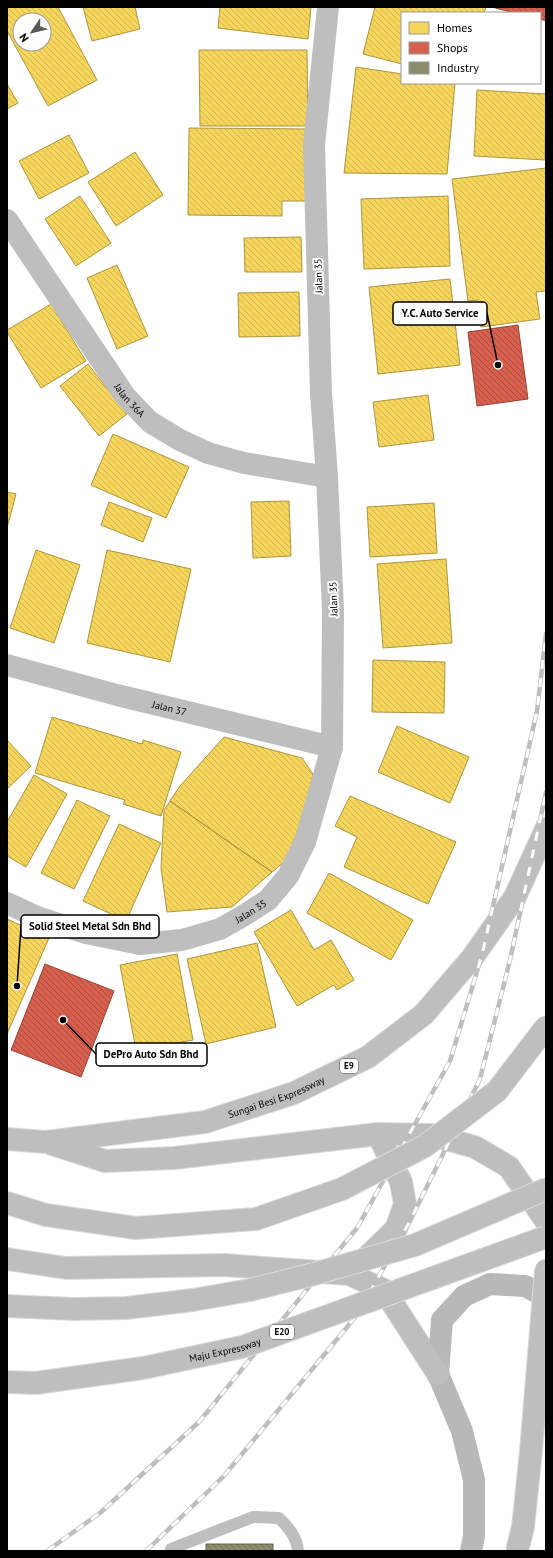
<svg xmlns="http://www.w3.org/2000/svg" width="553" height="1558" font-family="'PT Sans',sans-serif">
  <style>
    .homes { fill: url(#homes-back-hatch); stroke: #ac9540; fill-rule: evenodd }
    .shops { fill: url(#shops-back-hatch); stroke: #964336 }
    .industry { fill: url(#industry-back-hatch); stroke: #62624d }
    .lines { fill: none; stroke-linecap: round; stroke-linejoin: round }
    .motorway-casing { stroke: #dbdbdb; stroke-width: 24 }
    .service { stroke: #bebebe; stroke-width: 12 }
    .minor { stroke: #bebebe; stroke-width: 22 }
    .secondary { stroke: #b8b8b8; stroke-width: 22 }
    .motorway { stroke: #bebebe; stroke-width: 22 }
    .rail-casing { stroke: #bebebe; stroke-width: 4.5 }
    .rail { stroke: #fff; stroke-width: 3; stroke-dasharray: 9; stroke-linecap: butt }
    .motorway-bridge-casing { stroke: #dbdbdb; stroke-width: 24; stroke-linecap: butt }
    .motorway-bridge { stroke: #bebebe; stroke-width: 22 }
    .labels { text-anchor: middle; stroke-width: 4; stroke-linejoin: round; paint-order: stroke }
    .shield { fill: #fff; stroke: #4c4c4c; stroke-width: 1 }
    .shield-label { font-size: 9px; font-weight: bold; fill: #000 }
    .street-label { font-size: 10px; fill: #000; stroke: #fff }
    .leader { fill: none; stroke: #000; stroke-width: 1.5 }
    .callout-dot { fill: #000; stroke: #fff; stroke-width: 1.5 }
    .callout { fill: #fff; stroke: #000; stroke-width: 1.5 }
    .callout-label { font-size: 11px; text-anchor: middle; font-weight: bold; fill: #000 }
  </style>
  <defs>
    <pattern id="homes-back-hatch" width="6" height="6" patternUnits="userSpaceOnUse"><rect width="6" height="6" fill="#f6d55c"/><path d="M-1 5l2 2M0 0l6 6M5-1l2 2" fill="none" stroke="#d1b54e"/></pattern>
    <pattern id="shops-back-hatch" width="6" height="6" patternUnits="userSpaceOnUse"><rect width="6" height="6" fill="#d6604d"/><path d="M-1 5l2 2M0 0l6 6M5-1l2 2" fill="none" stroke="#ab4d3e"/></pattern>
    <pattern id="industry-back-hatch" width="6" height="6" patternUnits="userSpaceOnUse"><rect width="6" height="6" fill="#8c8c6e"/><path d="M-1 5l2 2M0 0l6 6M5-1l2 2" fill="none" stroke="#707058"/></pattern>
  </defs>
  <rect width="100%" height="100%" fill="#fff"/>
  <path class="homes" d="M7 7H58L97 80 48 106 7 31ZM20 20H44V44H20Z
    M83 7H135L140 29 92 41Z
    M220 7H311L308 39 218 28Z
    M375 7H486L484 13H402V64L363 54Z
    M199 50H307L308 126H200Z
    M356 67 402 74V83H455L447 174 344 173Z
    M7 84 18 103 7 109Z
    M477 90 546 94 545 160 474 156Z
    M189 128 312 129 311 201H282V216L188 215Z
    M69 135 89 173 39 199 19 161Z
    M135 152 163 195 116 226 88 182Z
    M546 168V291L536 292 540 319 481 327 477 300 468 301 452 179Z
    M80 196 111 243 76 266 45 219Z
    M448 196 450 266 364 269 361 199Z
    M301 237 302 272H245L244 238Z
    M117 265 148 336 117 349 87 278Z
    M450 279 460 365 378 374 369 287Z
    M299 292 300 336 239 337 238 293Z
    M51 304 86 361 41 388 7 332V330Z
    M88 364 127 414 99 436 60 386Z
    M428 395 434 440 379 447 373 402Z
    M113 434 189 467 166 518 91 485Z
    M7 492 16 494 7 528Z
    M289 501 291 556 253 558 251 502Z
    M109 502 152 518 143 542 101 525Z
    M434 503 437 553 370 557 367 507Z
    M36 550 80 565 54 643 10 628Z
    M107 550 191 569 170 662 87 643Z
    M446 559 452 643 383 648 377 564Z
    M373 660 445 662 444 713 372 712Z
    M52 717 142 744 143 740 181 752 161 816 123 804 125 800 35 773Z
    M397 726 469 757 450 803 378 772Z
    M224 737 302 758 313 774 302 821 289 852 283 863 272 872 170 801 180 786Z
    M7 740 31 766 7 789Z
    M34 775 67 794 26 867 7 856V822Z
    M350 796 456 842 428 904 344 867 357 837 335 826Z
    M77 800 110 816 74 889 41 873Z
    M170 801 272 872 232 907 167 912 161 868 164 810Z
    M119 824 161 843 126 921 83 901Z
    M329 873 413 920 391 960 307 913Z
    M291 910 314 950 331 940 354 980 337 990 334 985 297 1006 254 932Z
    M7 919 49 938 7 1034Z
    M257 943 276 1027 206 1044 187 959Z
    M177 954 193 1040 136 1050 120 965Z"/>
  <path class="shops" d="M492 7H546V21L540 19V13H514Z
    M518 325 528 399 477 406 468 332Z
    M45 964 114 991 81 1077 11 1050Z"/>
  <path class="industry" d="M206 1544H273V1551H206Z"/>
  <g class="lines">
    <defs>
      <g id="motorway">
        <path id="s4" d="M7 1139 46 1142 205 1122 294 1093 368 1057 424 1014 472 958 515 897 546 829"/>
        <path d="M52 1144 105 1161 174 1158 378 1134 431 1135 475 1147 509 1167 546 1221"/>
        <path d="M7 1203 46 1215 136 1228 256 1219 342 1189"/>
        <path d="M7 1259 66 1268 224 1265 349 1274 384 1290 438 1374"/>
        <path d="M361 1263 396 1229 405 1204 401 1182 378 1134"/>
      </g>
    </defs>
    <use href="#motorway" class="motorway-casing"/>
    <path class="service" d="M171 1551V1549L253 1517 279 1518C288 1527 297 1537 298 1551"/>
    <g class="minor">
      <path id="s1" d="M7 220 125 396 150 422 180 440 208 453 244 463 327 477"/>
      <path id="s2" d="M7 665 117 695 332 747"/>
      <path id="s3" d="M7 903 37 917 86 933 140 944 182 940 220 929 243 916 268 900 288 876 305 842 332 747 333 610 327 477 321 393 314 145 328 7"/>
    </g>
    <path class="secondary" d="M471 1551 474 1536V1480L462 1431 438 1374 442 1320 464 1296 490 1284 525 1286 546 1297"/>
    <use href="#motorway" class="motorway"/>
    <defs>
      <path id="rail" d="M47 1551 100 1513 199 1422 357 1228 450 1061 482 955 537 711 546 634
        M146 1551 223 1477 357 1315 410 1221 480 1079 510 960 546 792"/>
    </defs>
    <use href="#rail" class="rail-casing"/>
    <use href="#rail" class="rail"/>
    <defs>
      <g id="motorway-bridge">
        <path d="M342 1189 425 1146 497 1091 546 1027"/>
        <path d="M7 1306 73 1309 126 1308 193 1300 250 1290 314 1274 415 1245 546 1189"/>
        <path id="s5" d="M7 1382 36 1383 143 1368 242 1347 546 1237"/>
        <path d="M517 1551 523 1527 531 1451 546 1270"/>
      </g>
    </defs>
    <use href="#motorway-bridge" class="motorway-bridge-casing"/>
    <use href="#motorway-bridge" class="motorway-bridge"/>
  </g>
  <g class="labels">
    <g class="shield">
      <rect x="340" y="1059" width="18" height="14" rx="3"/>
      <rect x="270" y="1325" width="24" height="14" rx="3"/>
    </g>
    <g class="shield-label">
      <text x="349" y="1069">E9</text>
      <text x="282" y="1335">E20</text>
    </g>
    <g class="street-label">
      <text transform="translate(318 276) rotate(-92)" y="4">Jalan 35</text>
      <text dy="4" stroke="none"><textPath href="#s1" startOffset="218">Jalan 36A</textPath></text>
      <text transform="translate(333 599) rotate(-92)" y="4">Jalan 35</text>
      <text dy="4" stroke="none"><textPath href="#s2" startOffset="168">Jalan 37</textPath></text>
      <text dy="4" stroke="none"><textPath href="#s3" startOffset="257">Jalan 35</textPath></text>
      <text dy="4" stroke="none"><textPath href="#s4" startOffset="275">Sungai Besi Expressway</textPath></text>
      <text dy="4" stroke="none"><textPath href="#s5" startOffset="221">Maju Expressway</textPath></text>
    </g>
  </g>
  <path class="leader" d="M498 365L487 313M17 986L21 926M63 1020L96 1054"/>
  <g class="callout-dot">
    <circle cx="498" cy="365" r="4"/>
    <circle cx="17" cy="986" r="4"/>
    <circle cx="63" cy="1020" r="4"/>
  </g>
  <g class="callout">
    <rect x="393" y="302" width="94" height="23" rx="4"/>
    <rect x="21" y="915" width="138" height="23" rx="4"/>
    <rect x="96" y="1043" width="111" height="23" rx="4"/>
  </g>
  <g class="callout-label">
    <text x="440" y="317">Y.C. Auto Service</text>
    <text x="90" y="930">Solid Steel Metal Sdn Bhd</text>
    <text x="151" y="1058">DePro Auto Sdn Bhd</text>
  </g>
  <rect width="553" height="1558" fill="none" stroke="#000000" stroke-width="16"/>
  <rect x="401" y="12" width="140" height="72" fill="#ffffff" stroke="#999999"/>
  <rect x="409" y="22" width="20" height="12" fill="#f6d55c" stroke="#999999"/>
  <text x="437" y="32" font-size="12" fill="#000000">Homes</text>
  <rect x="409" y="42" width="20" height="12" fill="#d6604d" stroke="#999999"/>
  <text x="437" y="52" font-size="12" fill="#000000">Shops</text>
  <rect x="409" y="62" width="20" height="12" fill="#8c8c6e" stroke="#999999"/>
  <text x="437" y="72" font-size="12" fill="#000000">Industry</text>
  <g transform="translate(32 32) rotate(235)"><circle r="19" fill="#ffffff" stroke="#999999"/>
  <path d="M0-3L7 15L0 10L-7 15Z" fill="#595959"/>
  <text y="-6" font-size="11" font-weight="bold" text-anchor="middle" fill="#000000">N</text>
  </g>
</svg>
